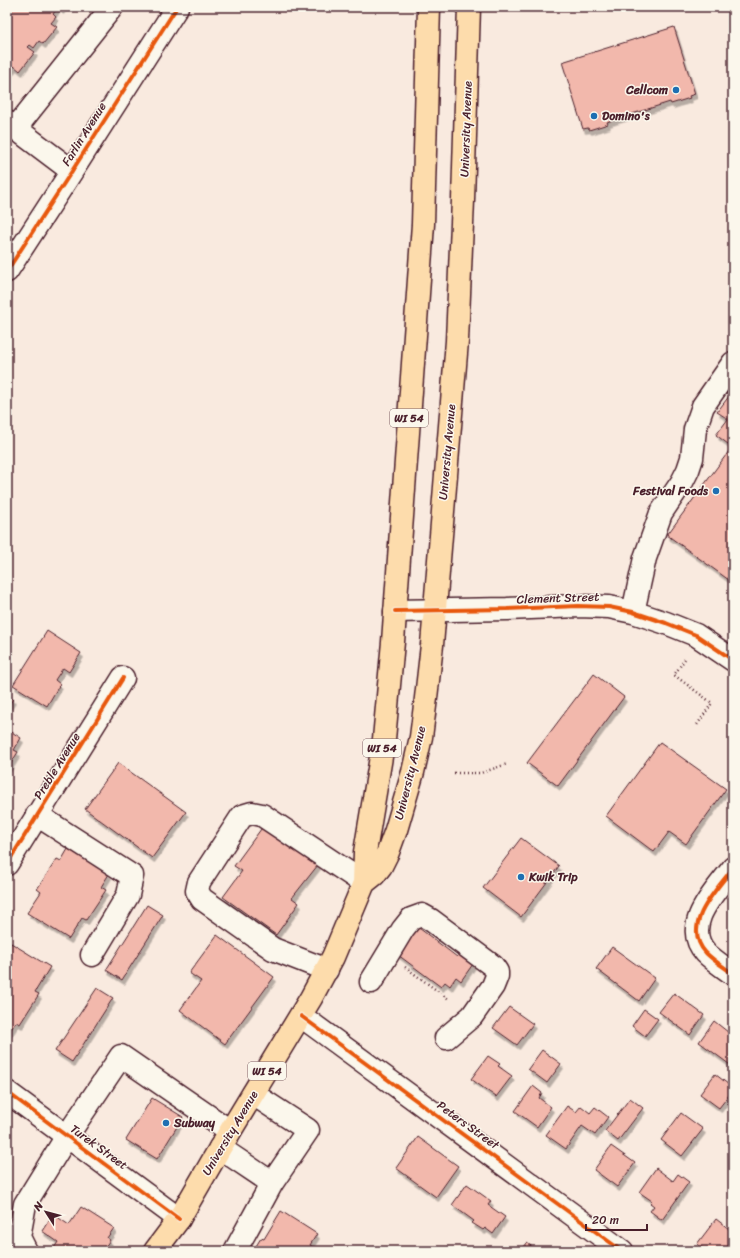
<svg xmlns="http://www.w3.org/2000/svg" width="740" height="1258" font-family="Sriracha,sans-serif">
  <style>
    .building { fill: #f2b8ac; stroke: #4a1f2b; filter: url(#shadow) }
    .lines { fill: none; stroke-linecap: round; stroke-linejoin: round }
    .minor-casing { stroke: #4a1f2b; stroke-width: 25 }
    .major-casing { stroke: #4a1f2b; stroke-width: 25 }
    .path { stroke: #4a1f2b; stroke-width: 2.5; stroke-dasharray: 1 3; stroke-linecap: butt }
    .minor { stroke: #fbf7ec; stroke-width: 22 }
    .major { stroke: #fddcac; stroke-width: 22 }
    .cycleway-casing { stroke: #fbf7ec; stroke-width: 6 }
    .cycleway { stroke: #e8590c; stroke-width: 4 }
    .poi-dot { fill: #1f6fb2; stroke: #fbf7ec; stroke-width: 1.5 }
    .labels { text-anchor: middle; stroke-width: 3; stroke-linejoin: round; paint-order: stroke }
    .shield { fill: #fbf7ec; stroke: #7f6065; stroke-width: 1 }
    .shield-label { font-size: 11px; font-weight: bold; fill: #4a1f2b }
    .poi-label { font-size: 12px; font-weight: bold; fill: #4a1f2b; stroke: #fbf7ec; text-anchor: start }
    .street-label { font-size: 12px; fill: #4a1f2b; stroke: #fbf7ec }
  </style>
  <defs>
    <filter id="shadow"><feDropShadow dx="2.5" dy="4.5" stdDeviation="0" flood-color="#0004"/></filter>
  </defs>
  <rect width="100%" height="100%" fill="#f9eadf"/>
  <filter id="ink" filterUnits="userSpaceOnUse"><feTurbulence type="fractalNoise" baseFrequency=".025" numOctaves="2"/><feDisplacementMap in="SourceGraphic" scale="8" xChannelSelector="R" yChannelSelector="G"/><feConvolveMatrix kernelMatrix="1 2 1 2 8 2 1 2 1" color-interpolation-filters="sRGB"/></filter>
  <g filter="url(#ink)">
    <path class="building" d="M7 7H63L61 10 58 7 53 14 56 17 51 23 57 27 43 44 39 41 34 48 30 45 28 47 35 52 20 71 14 66 9 73 7 71Z
      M674 27 695 94 689 96 690 98 671 104 670 102 607 122 608 124 589 130 588 128 583 129 562 62Z
      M733 391V583L667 535 732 447 716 435 728 419 717 412Z
      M47 631 81 653 69 672 63 668 55 680 60 684 47 706 13 685Z
      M594 674 624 697 558 786 527 763Z
      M7 696 13 699 7 708Z
      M7 729 21 738 14 750 18 752 8 768Z
      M660 742 726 789 686 844 669 832 654 852 606 816Z
      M118 763 186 812 152 858 85 809Z
      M264 825 318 865 292 898 299 903 276 935 223 897 242 871 234 866Z
      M521 838 559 866 521 917 483 888Z
      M68 849 109 874 101 887 106 890 86 920 82 918 69 939 27 913 41 892 37 889 57 859 61 861Z
      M147 905 163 915 122 980 106 970Z
      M415 925 457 957 459 954 473 964 461 981 456 977 450 986 445 982 441 987 394 952Z
      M217 935 274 977 225 1044 180 1010 201 981 189 973Z
      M11 943 50 967 35 992 39 994 20 1024 16 1022 8 1034 7 1033V948Z
      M612 947 655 978 639 1001 596 969Z
      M97 988 113 998 72 1062 55 1051Z
      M674 993 704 1015 690 1035 659 1012Z
      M509 1007 533 1024 517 1045 493 1028Z
      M644 1009 658 1019 645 1036 632 1026Z
      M714 1021 733 1036V1067L699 1042Z
      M542 1050 561 1064 547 1083 528 1069Z
      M488 1056 500 1064 498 1066 512 1076 496 1097 471 1079Z
      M715 1074 733 1088V1090L719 1108 700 1094Z
      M533 1086 542 1093 539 1098 551 1107 537 1127 515 1111Z
      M152 1098 183 1117 157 1159 126 1140Z
      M630 1098 643 1108 618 1141 605 1131Z
      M567 1106 576 1112 581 1106 590 1113 595 1107 608 1117 595 1135 582 1126 566 1149 546 1135Z
      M681 1113 703 1129 682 1156 661 1140Z
      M418 1137 458 1166 436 1197 396 1168Z
      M611 1146 635 1163 617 1187 594 1170Z
      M656 1168 673 1181 678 1174 689 1182 662 1220 650 1211 654 1206 650 1203 652 1201 639 1192Z
      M467 1184 491 1201 488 1205 505 1217 493 1234 485 1228 483 1230 472 1223 474 1221 452 1205Z
      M81 1207 114 1228 107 1238 110 1240 102 1251H52L58 1242 42 1231 53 1214 69 1225Z
      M281 1211 317 1234 310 1245 319 1251H253L261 1238 264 1239Z
      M716 1219 733 1232V1251H707L697 1244Z
      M527 1243 538 1251H521Z"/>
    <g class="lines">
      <defs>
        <path id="minor" d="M7 122 72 171
          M15 129 112 7
          M7 271 72 171 177 7
          M395 611 507 609 578 606 609 607 633 612 666 623 696 635 733 660
          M633 612 645 558 661 513 682 482 688 470 692 458 695 429 703 406 733 363
          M37 815 132 876 128 895 92 955
          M7 864 123 678
          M733 868C716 891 680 925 706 953 714 961 724 967 733 974
          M327 970 273 949 202 899 197 891 199 882 242 816 252 813 262 815 364 883
          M371 982 403 929 411 919 422 915 431 920 493 966 497 972V976L493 986 472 1016 446 1038
          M301 1016 622 1251
          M7 1092 179 1219
          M220 1148 272 1183
          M26 1251 19 1237 25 1204 67 1136 121 1056 230 1131
          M235 1251 272 1183 308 1130 253 1094"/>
        <path id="major" d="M364 883 374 875 381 866 388 852 396 830 413 772 421 737 426 698 432 645 457 341 463 200 469 7
          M155 1251 179 1219 220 1148 311 998 333 957 364 883 365 852 384 739 393 642 423 224 429 7"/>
      </defs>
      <use href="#minor" class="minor-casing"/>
      <use href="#major" class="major-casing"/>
      <path class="path" d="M685 659 674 675 712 703 697 725
        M454 773H481L507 764
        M405 967 450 1000"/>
      <use href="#minor" class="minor"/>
      <use href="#major" class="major"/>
      <defs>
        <path id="cycleway" d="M7 271 72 171 177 7
          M395 611 507 609 578 606 609 607 633 612 666 623 696 635 733 660
          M7 864 123 678
          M733 868C716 891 680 925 706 953 714 961 724 967 733 974
          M301 1016 622 1251
          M7 1092 179 1219"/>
      </defs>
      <use href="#cycleway" class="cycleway-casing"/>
      <use href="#cycleway" class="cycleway"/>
    </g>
  </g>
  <g class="poi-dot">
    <circle cx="676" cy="90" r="4"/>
    <circle cx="594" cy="116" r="4"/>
    <circle cx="716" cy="491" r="4"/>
    <circle cx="521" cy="877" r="4"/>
    <circle cx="166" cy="1123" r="4"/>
  </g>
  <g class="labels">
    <g class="shield">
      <rect x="390" y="409" width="38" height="18" rx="3"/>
      <rect x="363" y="739" width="38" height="18" rx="3"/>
      <rect x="248" y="1062" width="38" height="18" rx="3"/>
    </g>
    <g class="shield-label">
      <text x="409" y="422">WI 54</text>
      <text x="382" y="752">WI 54</text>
      <text x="267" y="1075">WI 54</text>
    </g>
    <g class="poi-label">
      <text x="668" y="94" text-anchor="end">Cellcom</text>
      <text x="602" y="120">Domino's</text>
      <text x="708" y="495" text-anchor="end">Festival Foods</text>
      <text x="529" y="881">Kwik Trip</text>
      <text x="174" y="1127">Subway</text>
    </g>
    <g class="street-label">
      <text transform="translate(466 129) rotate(-88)" y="4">University Avenue</text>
      <text transform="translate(84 134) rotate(-58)" y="4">Farlin Avenue</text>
      <text transform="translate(447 452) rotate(-85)" y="4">University Avenue</text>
      <text transform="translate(558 598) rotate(-2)" y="4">Clement Street</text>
      <text transform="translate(57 766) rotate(-58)" y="4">Preble Avenue</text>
      <text transform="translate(410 773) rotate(-76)" y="4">University Avenue</text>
      <text transform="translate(468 1125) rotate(36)" y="4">Peters Street</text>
      <text transform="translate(230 1133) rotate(-59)" y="4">University Avenue</text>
      <text transform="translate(99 1147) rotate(36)" y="4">Turek Street</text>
    </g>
  </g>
  <rect width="740" height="1258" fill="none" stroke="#fbf7ec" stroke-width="24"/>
  <rect x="12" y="12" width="716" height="1234" fill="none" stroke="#4a1f2b" stroke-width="1.5" filter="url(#ink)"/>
  <g transform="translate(46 1212) rotate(306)" stroke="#fbf7ec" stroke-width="3" paint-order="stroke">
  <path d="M0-3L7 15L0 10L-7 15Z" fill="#4a1f2b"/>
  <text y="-6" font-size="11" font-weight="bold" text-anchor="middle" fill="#4a1f2b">N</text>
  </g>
  <path d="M586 1224v6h61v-6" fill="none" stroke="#4a1f2b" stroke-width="2"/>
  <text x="592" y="1224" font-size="12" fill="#4a1f2b" stroke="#fbf7ec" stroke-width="3" paint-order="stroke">20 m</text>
</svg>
